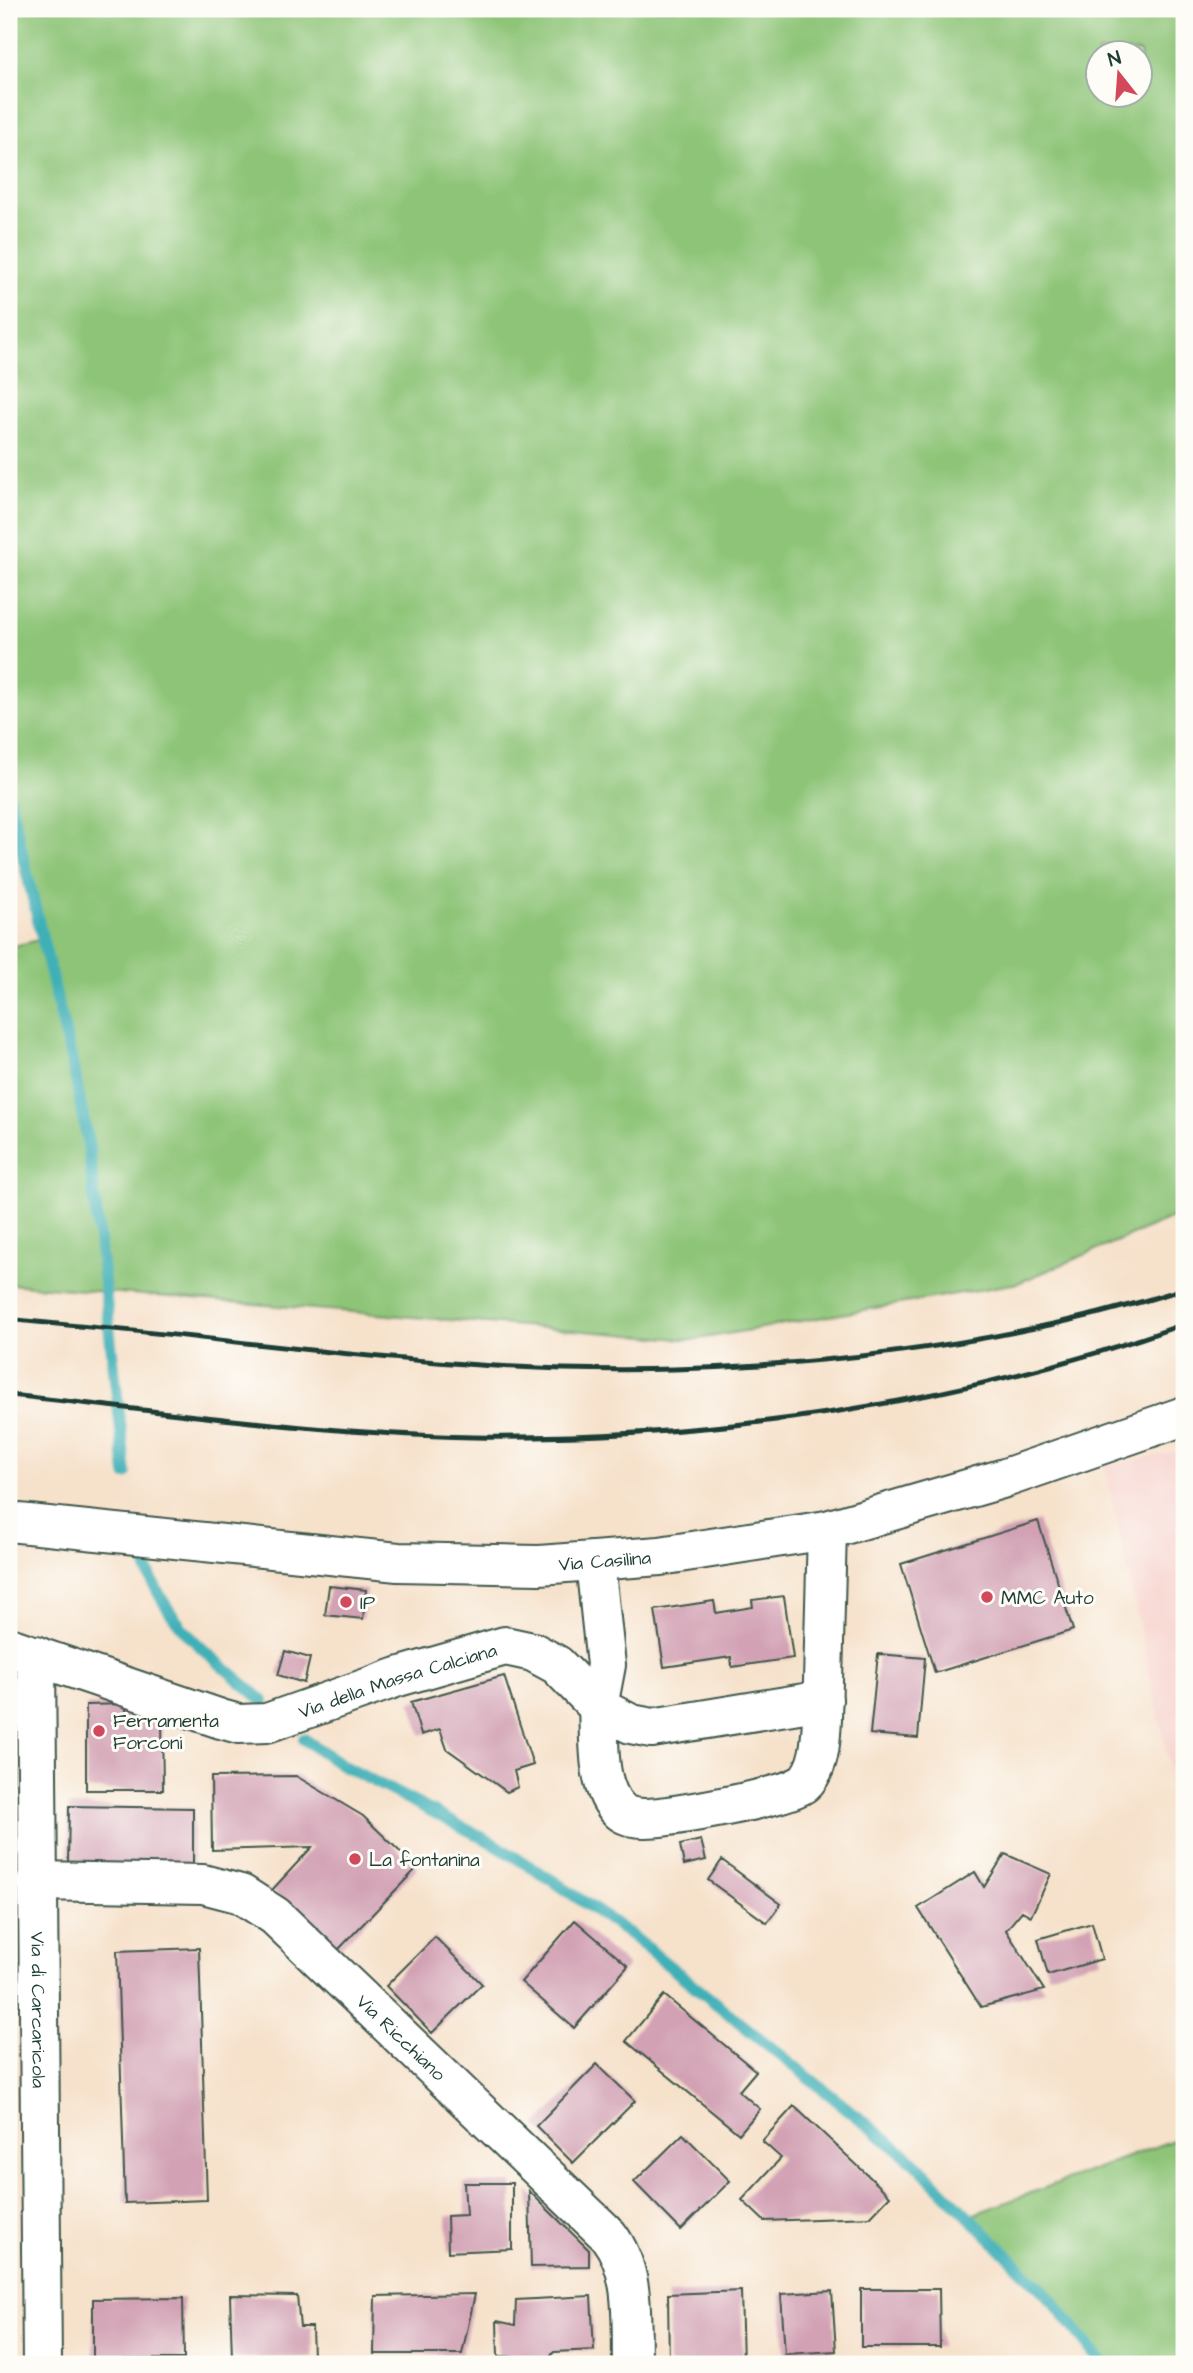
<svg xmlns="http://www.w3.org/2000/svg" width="1193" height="2373" font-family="'Architects Daughter',sans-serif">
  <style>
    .built { fill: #f7d0cb }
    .green { fill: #8dc477; stroke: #568056; stroke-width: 2; fill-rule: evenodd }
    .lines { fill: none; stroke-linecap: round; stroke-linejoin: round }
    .stream { stroke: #3fb0b7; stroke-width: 12 }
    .building { fill: #d2a1b4 }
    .minor-casing { stroke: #3f564a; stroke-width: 42 }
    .major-casing { stroke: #3f564a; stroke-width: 42 }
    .minor { stroke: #fff; stroke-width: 38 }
    .major { stroke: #fff; stroke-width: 38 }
    .rail { stroke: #1f3d34; stroke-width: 5 }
    .poi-dot { fill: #d1495b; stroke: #fdfcf7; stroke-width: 2.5 }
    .labels { text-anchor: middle; stroke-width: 6; stroke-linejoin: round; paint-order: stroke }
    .street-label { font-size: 19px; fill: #1f3d34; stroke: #fdfcf7 }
    .poi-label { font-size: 19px; fill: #1f3d34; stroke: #fdfcf7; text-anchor: start }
  </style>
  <rect width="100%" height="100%" fill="#fdfcf7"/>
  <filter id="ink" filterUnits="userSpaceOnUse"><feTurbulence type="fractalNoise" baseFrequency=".0143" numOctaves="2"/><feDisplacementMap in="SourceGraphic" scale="14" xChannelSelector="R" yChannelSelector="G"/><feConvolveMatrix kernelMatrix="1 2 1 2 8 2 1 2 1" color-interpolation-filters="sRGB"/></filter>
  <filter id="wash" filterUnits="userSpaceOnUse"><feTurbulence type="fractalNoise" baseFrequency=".00686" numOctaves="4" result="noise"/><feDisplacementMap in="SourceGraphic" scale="28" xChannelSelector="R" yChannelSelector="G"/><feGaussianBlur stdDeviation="1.57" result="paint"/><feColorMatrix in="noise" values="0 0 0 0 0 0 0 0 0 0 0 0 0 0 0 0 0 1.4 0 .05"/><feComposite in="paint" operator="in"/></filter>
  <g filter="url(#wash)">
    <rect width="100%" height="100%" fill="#f6e1ca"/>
    <path class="built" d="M1184 1450V1834L1105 1466Z"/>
    <path class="green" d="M9 9H1184V1213L1018 1283 693 1340 9 1284V947L43 939 9 799ZM1098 52H1140V94H1098Z
      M1184 2136V2364H1102L1068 2319 969 2216Z"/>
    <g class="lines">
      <path class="stream" d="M9 798 75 1075 88 1143 126 1474
        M143 1559C172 1635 207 1650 263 1701
        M304 1739 342 1765 489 1841 555 1882 632 1936 915 2163 1052 2300 1102 2364"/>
    </g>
    <g id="blocks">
      <path class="building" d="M1038 1521 1073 1630 935 1673 901 1564Z
        M329 1586 366 1590 363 1619 325 1615Z
        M784 1596 793 1658 732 1667 731 1657 664 1667 655 1610 714 1601 716 1613 753 1607 752 1600Z
        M285 1651 310 1658 304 1683 278 1675Z
        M878 1654 925 1658 918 1738 870 1734Z
        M504 1676 533 1765 514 1771 518 1787 507 1792 447 1749 440 1729 421 1735 411 1702Z
        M126 1704V1719H162L163 1790H86V1705Z
        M9 1728H14L13 1812H9Z
        M296 1776 363 1816 417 1868 337 1951 272 1890 312 1847 212 1850 211 1777Z
        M69 1806 193 1808V1867L68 1865Z
        M701 1840 706 1860 684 1865 680 1845Z
        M1005 1854 1051 1874 1031 1916 1022 1911 1006 1930 1044 1990 981 2007 918 1908 975 1872 984 1887Z
        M722 1860 781 1904 767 1923 708 1880Z
        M575 1920 628 1966 574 2028 521 1982Z
        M1092 1923 1102 1959 1048 1975 1038 1939Z
        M435 1937 482 1984 432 2033 386 1986Z
        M199 1948 207 2200 125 2203 117 1951Z
        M664 1995 756 2071 739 2091 760 2109 739 2134 626 2041Z
        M597 2064 635 2101 573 2163 536 2126Z
        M794 2106 890 2196 870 2217 764 2221 742 2200 781 2158 762 2141Z
        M683 2134 730 2181 681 2230 634 2182Z
        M464 2183H512V2249L448 2252 447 2216 466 2215Z
        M529 2191 589 2250V2266L531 2267Z
        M861 2289H939L940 2347H861Z
        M741 2291 743 2363 669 2364 668 2294Z
        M832 2291 836 2351 785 2354 781 2294Z
        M475 2294 462 2354H374L375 2296Z
        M230 2295 297 2296 300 2327H312L313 2357 232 2358Z
        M591 2296 594 2350 554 2352 547 2359 498 2356 497 2321 515 2325 516 2300Z
        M183 2298 184 2359H93V2299Z"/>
    </g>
  </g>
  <g filter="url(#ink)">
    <use href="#blocks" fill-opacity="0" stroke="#3f564a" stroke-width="2"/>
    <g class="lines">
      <defs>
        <g id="minor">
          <path d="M595 1562 606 1665 598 1707 631 1724 652 1728 823 1700"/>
          <path id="s1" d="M9 1647 221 1719 239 1724 267 1723 398 1677 505 1646 533 1652 557 1665 598 1707C600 1739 595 1787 620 1811 627 1817 636 1818 645 1818 669 1818 788 1797 803 1784 820 1769 821 1739 822 1718L827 1530"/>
          <path id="s2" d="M36 1655 42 2364"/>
          <path id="s3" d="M36 1881 203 1884 241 1894 275 1916 608 2235C636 2271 631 2321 632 2364"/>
        </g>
        <g id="major">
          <path id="s4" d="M9 1522 398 1562 539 1565 660 1556 827 1530 1005 1478 1184 1416"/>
        </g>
      </defs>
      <use href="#minor" class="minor-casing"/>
      <use href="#major" class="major-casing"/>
      <use href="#minor" class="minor"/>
      <use href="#major" class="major"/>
      <path class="rail" d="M9 1319C70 1326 131 1330 193 1337 352 1355 513 1374 674 1369 846 1364 1020 1341 1184 1289
        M9 1395C163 1411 318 1434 473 1437 713 1440 958 1405 1184 1324"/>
    </g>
  </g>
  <g class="poi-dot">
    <circle cx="987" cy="1597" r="7"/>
    <circle cx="346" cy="1602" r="7"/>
    <circle cx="99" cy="1731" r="7"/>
    <circle cx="355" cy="1859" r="7"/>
  </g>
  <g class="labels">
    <g class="street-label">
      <text dy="7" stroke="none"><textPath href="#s4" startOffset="598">Via Casilina</textPath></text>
      <text dy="7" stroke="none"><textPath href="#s1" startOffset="408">Via della Massa Calciana</textPath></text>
      <text dy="7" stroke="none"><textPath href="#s2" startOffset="355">Via di Carcaricola</textPath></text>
      <text dy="7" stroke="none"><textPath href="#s3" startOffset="422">Via Ricchiano</textPath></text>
    </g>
    <g class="poi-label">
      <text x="1001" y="1604">MMC Auto</text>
      <text x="360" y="1609">IP</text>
      <text x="113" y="1727">Ferramenta<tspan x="113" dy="22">Forconi</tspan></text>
      <text x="369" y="1866">La fontanina</text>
    </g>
  </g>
  <rect width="1193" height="2373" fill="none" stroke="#fdfcf7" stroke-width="35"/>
  <g transform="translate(1119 74) rotate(343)"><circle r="33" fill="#fdfcf7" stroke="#a4b0a9" stroke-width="2"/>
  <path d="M0-5L12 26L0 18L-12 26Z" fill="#d1495b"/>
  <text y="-10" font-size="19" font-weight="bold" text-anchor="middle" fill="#1f3d34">N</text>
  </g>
</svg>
